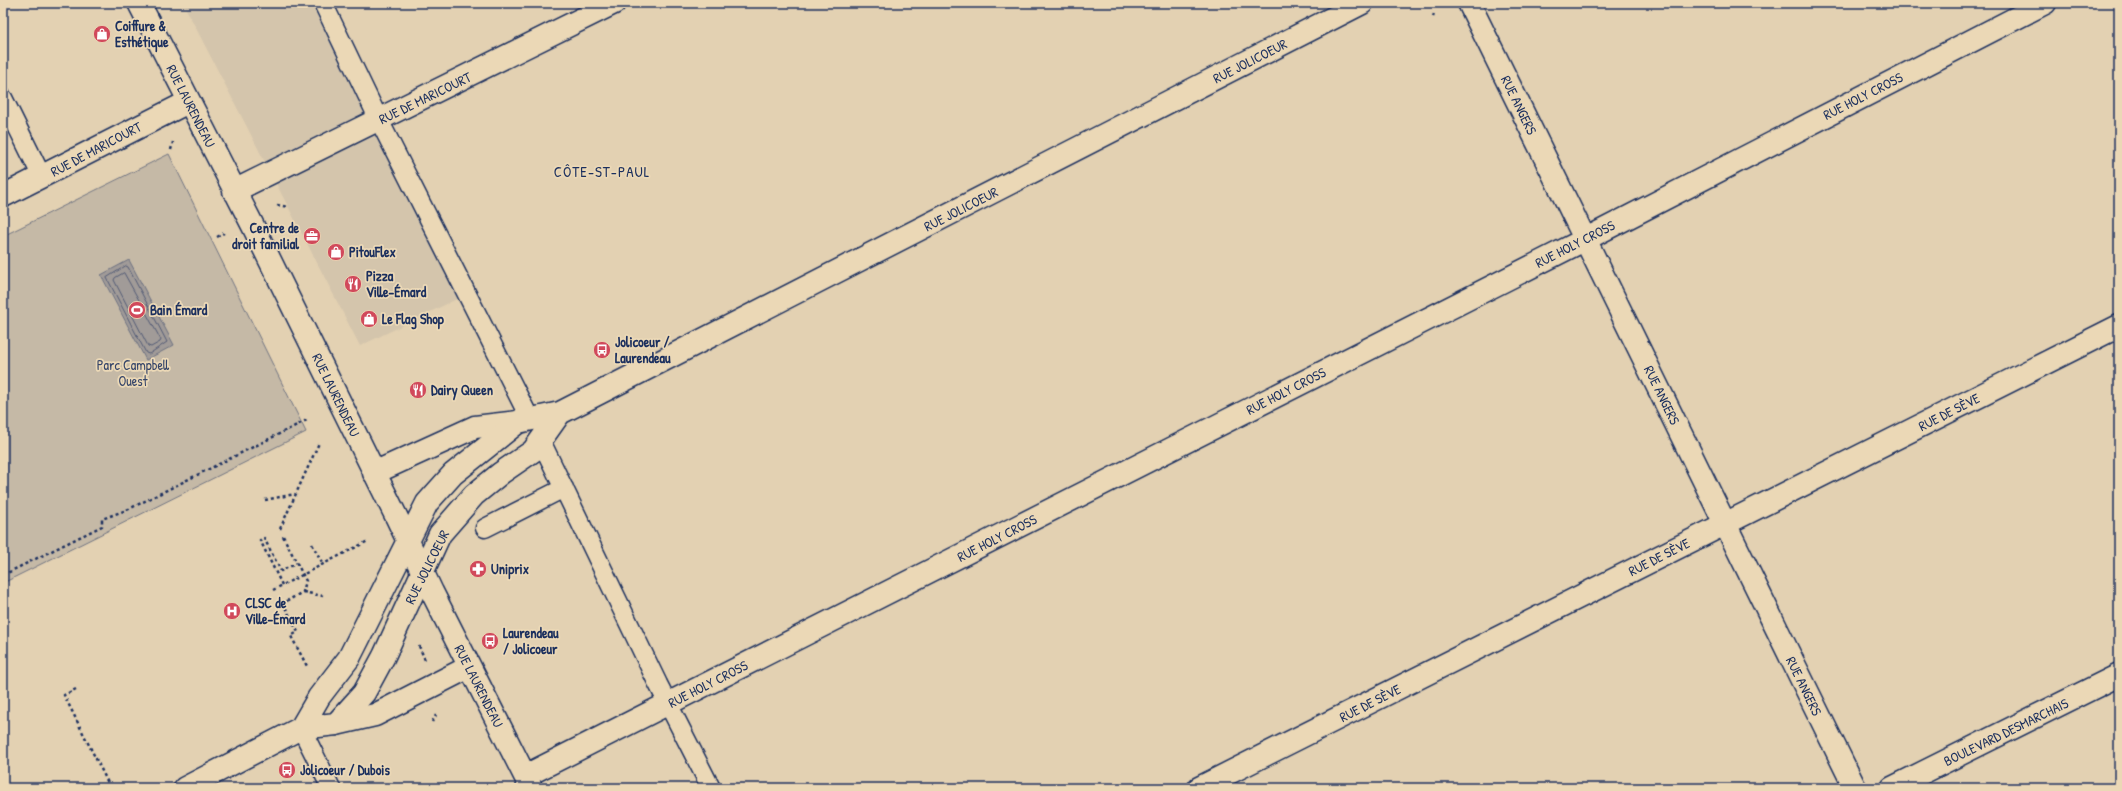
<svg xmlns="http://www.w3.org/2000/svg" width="2122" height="791" font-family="'Patrick Hand',sans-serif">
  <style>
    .built { fill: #d4c5ac }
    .green { fill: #c5b9a6; stroke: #707482 }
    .water { fill: #a19b98; stroke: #6b7081 }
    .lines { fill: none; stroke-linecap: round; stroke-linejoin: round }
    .shore { stroke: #515a75; stroke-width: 1 }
    .service-casing { stroke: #1b2f5e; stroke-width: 21 }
    .minor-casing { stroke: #1b2f5e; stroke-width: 25 }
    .tertiary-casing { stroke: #1b2f5e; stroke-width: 25 }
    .path { stroke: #1b2f5e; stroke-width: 2.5; stroke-dasharray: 3 3; stroke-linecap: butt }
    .service { stroke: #ebd8b6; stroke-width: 18 }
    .minor { stroke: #ebd8b6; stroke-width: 22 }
    .tertiary { stroke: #ebd8b6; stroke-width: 22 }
    .labels { text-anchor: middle; stroke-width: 3.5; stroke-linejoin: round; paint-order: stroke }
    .poi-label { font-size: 14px; font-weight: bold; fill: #1b2f5e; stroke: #ebd8b6; text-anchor: start }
    .street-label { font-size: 14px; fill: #1b2f5e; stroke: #ebd8b6 }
    .park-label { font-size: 14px; fill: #344469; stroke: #ebd8b6 }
    .neighbourhood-label { font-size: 15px; letter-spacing: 1px; fill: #1b2f5e; stroke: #ebd8b6 }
  </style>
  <rect width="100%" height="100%" fill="#e3d1b2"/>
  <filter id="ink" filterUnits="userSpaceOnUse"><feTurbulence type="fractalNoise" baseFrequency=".025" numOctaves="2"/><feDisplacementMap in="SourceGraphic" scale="8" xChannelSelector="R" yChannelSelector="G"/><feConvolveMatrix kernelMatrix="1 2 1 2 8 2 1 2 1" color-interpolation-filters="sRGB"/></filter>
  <g filter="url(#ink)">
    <path class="built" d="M183 3H317L461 297 360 346Z"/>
    <path class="green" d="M169 154 306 432 3 583V236Z"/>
    <path class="water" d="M129 260 174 345 146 360 101 275Z"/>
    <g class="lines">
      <path class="shore" d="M126 266 128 267 167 342 149 354 146 353 107 278Z
        M124 273 161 340 160 342 151 347 148 346 114 280 115 278Z"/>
      <defs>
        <path id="service" d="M323 3 379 120 530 419
          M3 98 42 177
          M541 441 658 684 711 788
          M485 528 564 488
          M301 728 331 788"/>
        <path id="minor" d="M139 3 253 226 397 518 432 592 531 788
          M1469 3 1855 788
          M234 191 614 3
          M3 196 188 102
          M374 473 475 427 518 422
          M336 724 375 715 469 667
          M525 776 1586 239 2045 3
          M1199 788 2119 326
          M1892 788 2119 675"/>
        <path id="tertiary" d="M301 728 319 697 349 658 427 503 453 474 518 422 560 413 1362 3
          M185 788 301 728 336 724 364 693 384 656 440 534 474 495 501 473 533 451 560 413"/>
      </defs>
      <use href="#service" class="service-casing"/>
      <use href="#minor" class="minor-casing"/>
      <use href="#tertiary" class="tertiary-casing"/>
      <path class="path" d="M1433 17 1434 14
        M171 150 173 142
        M277 205 288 207
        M217 237 224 233
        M265 500 295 494
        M280 529 319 443
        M283 536 306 581 303 592 283 603 298 632 291 636 308 668
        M312 544 323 564
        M3 575 102 526V519L129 509 307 420
        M282 585 260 540 264 538 281 571 297 563
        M273 590 368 541
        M303 592 323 596
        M419 646 425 660
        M76 689 64 695 110 787
        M432 722 436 715"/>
      <use href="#service" class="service"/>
      <use href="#minor" class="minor"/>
      <use href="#tertiary" class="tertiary"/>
    </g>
  </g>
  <defs>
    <symbol id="shop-disc" viewBox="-11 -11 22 22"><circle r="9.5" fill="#d1495b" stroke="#ebd8b6"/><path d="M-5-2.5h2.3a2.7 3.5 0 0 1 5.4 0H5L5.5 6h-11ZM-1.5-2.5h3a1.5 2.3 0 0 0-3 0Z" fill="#fff"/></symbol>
    <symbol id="office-disc" viewBox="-11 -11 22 22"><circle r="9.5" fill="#d1495b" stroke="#ebd8b6"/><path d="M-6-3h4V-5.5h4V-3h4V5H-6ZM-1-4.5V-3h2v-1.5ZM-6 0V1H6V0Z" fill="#fff"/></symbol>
    <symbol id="restaurant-disc" viewBox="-11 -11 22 22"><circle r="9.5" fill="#d1495b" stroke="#ebd8b6"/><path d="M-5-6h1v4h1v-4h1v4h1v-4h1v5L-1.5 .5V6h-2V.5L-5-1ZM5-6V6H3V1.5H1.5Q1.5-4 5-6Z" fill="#fff"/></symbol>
    <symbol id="stadium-disc" viewBox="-11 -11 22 22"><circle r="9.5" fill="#d1495b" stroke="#ebd8b6"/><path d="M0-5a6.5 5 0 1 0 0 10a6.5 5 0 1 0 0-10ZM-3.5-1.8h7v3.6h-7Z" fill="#fff"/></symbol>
    <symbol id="bus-disc" viewBox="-11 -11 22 22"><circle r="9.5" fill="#d1495b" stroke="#ebd8b6"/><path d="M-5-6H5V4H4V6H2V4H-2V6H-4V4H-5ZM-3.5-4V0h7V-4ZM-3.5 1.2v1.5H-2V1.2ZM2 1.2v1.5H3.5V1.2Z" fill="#fff"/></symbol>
    <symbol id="pharmacy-disc" viewBox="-11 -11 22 22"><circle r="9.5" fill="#d1495b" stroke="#ebd8b6"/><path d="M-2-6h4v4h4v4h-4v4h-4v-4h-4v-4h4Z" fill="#fff"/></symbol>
    <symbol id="hospital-disc" viewBox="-11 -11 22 22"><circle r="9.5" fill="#d1495b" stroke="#ebd8b6"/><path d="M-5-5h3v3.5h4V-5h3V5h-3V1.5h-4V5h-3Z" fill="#fff"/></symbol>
  </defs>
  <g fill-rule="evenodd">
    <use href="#shop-disc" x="92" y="24" width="20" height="20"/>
    <use href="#office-disc" x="302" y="226" width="20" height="20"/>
    <use href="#shop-disc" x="326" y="242" width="20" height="20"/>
    <use href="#restaurant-disc" x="343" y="274" width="20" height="20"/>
    <use href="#stadium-disc" x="127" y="300" width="20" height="20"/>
    <use href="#shop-disc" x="359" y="309" width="20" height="20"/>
    <use href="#bus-disc" x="592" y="340" width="20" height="20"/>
    <use href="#restaurant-disc" x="408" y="380" width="20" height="20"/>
    <use href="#pharmacy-disc" x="468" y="559" width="20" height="20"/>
    <use href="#hospital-disc" x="222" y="601" width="20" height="20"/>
    <use href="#bus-disc" x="480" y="631" width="20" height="20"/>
    <use href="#bus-disc" x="277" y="760" width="20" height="20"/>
  </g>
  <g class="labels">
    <g class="poi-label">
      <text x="115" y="31">Coiffure &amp;<tspan x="115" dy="16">Esthétique</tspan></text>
      <text x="299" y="233" text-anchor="end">Centre de<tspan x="299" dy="16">droit familial</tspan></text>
      <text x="349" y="257">PitouFlex</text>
      <text x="366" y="281">Pizza<tspan x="366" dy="16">Ville-Émard</tspan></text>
      <text x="150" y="315">Bain Émard</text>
      <text x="382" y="324">Le Flag Shop</text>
      <text x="615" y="347">Jolicoeur /<tspan x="615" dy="16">Laurendeau</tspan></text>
      <text x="431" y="395">Dairy Queen</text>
      <text x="491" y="574">Uniprix</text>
      <text x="245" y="608">CLSC de<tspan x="245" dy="16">Ville-Émard</tspan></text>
      <text x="503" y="638">Laurendeau<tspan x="503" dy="16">/ Jolicoeur</tspan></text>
      <text x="300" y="775">Jolicoeur / Dubois</text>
    </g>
    <g class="street-label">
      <text transform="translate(1250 61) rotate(-27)" y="5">RUE JOLICOEUR</text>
      <text transform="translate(1863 96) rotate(-27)" y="5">RUE HOLY CROSS</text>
      <text transform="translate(425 98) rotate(-26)" y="5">RUE DE MARICOURT</text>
      <text transform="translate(1519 105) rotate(64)" y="5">RUE ANGERS</text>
      <text transform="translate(191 106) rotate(63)" y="5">RUE LAURENDEAU</text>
      <text transform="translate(96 149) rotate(-28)" y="5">RUE DE MARICOURT</text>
      <text transform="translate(961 209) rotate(-27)" y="5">RUE JOLICOEUR</text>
      <text transform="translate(1575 244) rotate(-27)" y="5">RUE HOLY CROSS</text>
      <text transform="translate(1286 391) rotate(-27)" y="5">RUE HOLY CROSS</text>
      <text transform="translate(336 395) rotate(64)" y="5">RUE LAURENDEAU</text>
      <text transform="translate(1662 395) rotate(64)" y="5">RUE ANGERS</text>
      <text transform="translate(1949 412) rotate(-27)" y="5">RUE DE SÈVE</text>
      <text transform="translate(997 538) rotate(-27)" y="5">RUE HOLY CROSS</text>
      <text transform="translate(1659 557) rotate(-27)" y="5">RUE DE SÈVE</text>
      <text transform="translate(427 567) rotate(-63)" y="5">RUE JOLICOEUR</text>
      <text transform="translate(708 684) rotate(-27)" y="5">RUE HOLY CROSS</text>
      <text transform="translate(479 686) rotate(63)" y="5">RUE LAURENDEAU</text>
      <text transform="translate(1804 686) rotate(64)" y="5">RUE ANGERS</text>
      <text transform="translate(1370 703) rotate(-27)" y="5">RUE DE SÈVE</text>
      <text transform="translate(2006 732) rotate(-26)" y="5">BOULEVARD DESMARCHAIS</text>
    </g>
    <g class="park-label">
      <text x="133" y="370">Parc Campbell<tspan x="133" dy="16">Ouest</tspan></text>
    </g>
    <g class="neighbourhood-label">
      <text x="602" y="177">CÔTE-ST-PAUL</text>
    </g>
  </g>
  <rect width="2122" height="791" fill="none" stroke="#ebd8b6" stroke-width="16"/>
  <rect x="8" y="8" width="2106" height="775" fill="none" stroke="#1b2f5e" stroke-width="1.5" filter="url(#ink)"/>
</svg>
